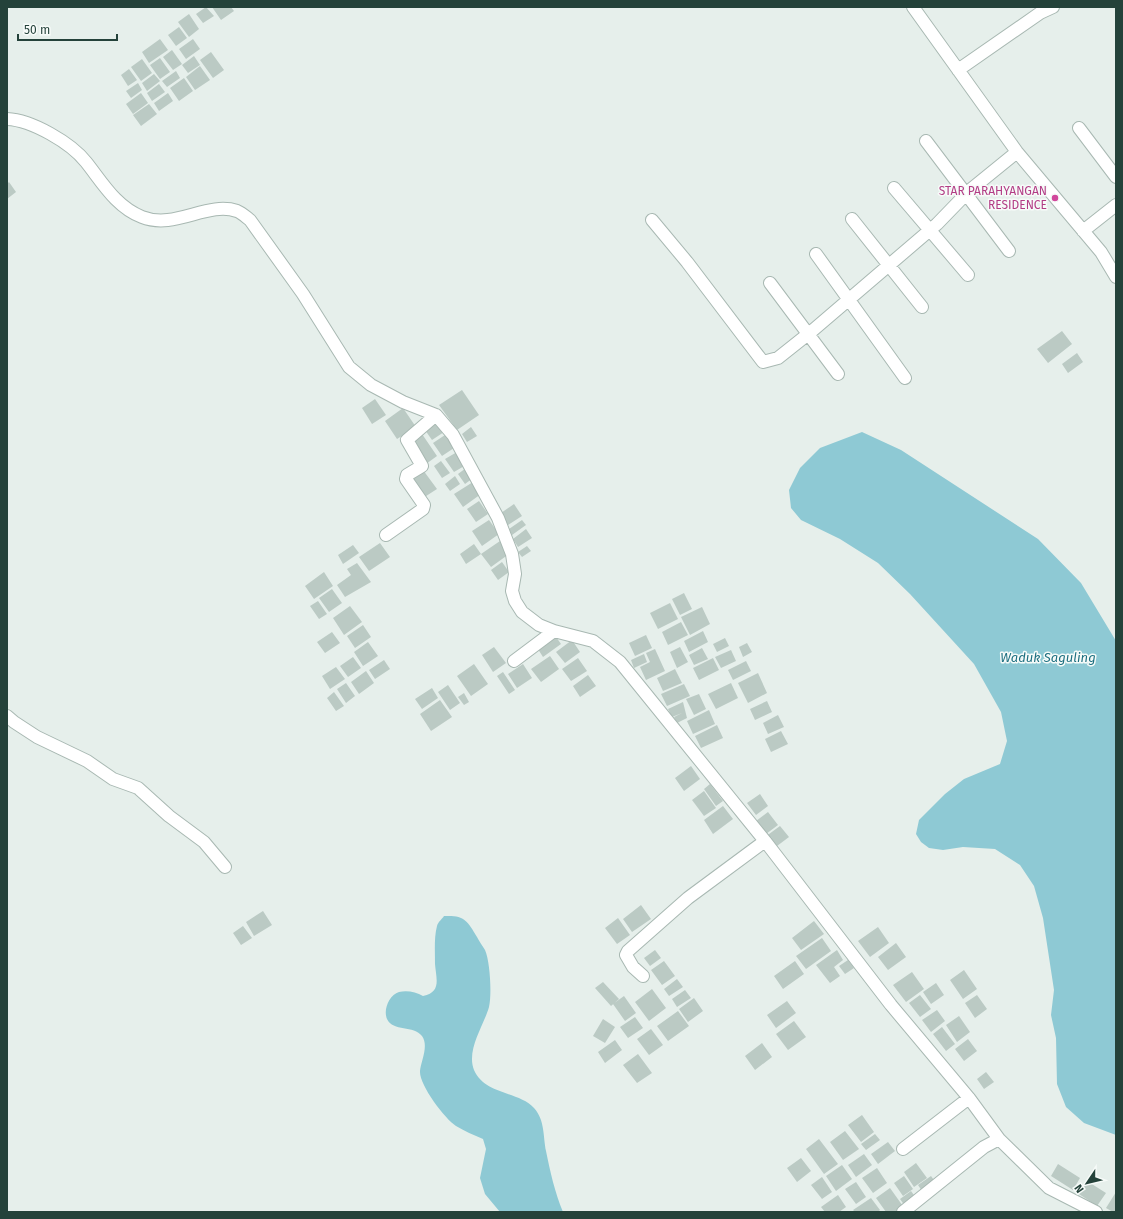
<svg xmlns="http://www.w3.org/2000/svg" width="1123" height="1219" font-family="'Fira Sans',sans-serif">
  <style>
    .water { fill: #8ec9d4 }
    .building { fill: #bbcac4 }
    .lines { fill: none; stroke-linecap: round; stroke-linejoin: round }
    .minor-casing { stroke: #a8b8b2; stroke-width: 14 }
    .minor { stroke: #fff; stroke-width: 12 }
    .hotel-dot { fill: #d1479c; stroke: #f7fbf9; stroke-width: 1.5 }
    .labels { text-anchor: middle; stroke-width: 3; stroke-linejoin: round; paint-order: stroke }
    .hotel-label { font-size: 12px; fill: #b23c85; stroke: #f7fbf9; text-anchor: end }
    .water-label { font-size: 13px; font-style: italic; fill: #1c6f80; stroke: #f7fbf9 }
  </style>
  <rect width="100%" height="100%" fill="#e6efeb"/>
  <path class="water" d="M862 432 901 450 1038 539 1081 583 1116 641V1135L1084 1123 1066 1107 1057 1084 1056 1038 1051 1015 1054 990 1043 918 1034 886 1020 865 995 849 963 847 943 850 929 848 921 842 916 834 919 820 945 794 964 779 1000 764 1007 741 1001 712 974 664 910 594 878 563 840 539 801 520 791 508 789 490 800 468 820 448Z
    M444 916C464 915 467 920 477 937 479 941 482 945 485 950 490 961 492 994 489 1007 484 1025 466 1050 474 1070 485 1095 519 1091 534 1108 545 1120 543 1136 546 1151 550 1171 555 1193 563 1212H500L485 1194 480 1178 486 1149 483 1139C474 1135 464 1131 456 1126 445 1119 419 1085 420 1071 421 1061 429 1046 422 1036 414 1025 393 1032 387 1019 383 1010 389 995 399 992 407 990 416 992 423 996 442 992 436 978 435 964 435 952 434 937 437 926 438 922 442 919 444 916Z"/>
  <path class="building" d="M206 7 214 16 203 23 196 14Z
    M212 7H231L234 11 221 20Z
    M189 14 199 29 189 37 178 22Z
    M179 27 187 38 176 46 168 35Z
    M160 39 168 50 149 63 142 52Z
    M193 39 200 49 186 59 179 49Z
    M172 50 182 64 173 70 163 57Z
    M211 52 224 70 213 78 200 60Z
    M194 56 200 65 188 73 182 65Z
    M160 58 170 72 160 79 150 65Z
    M142 59 152 73 141 81 131 67Z
    M200 66 210 80 195 90 186 77Z
    M129 69 137 80 128 86 121 75Z
    M176 71 180 78 167 87 162 81Z
    M154 74 160 81 147 91 142 83Z
    M184 78 193 91 179 101 170 88Z
    M138 83 142 90 131 98 126 91Z
    M159 84 165 92 152 101 147 93Z
    M141 93 148 103 133 114 126 104Z
    M168 93 173 101 159 111 154 103Z
    M149 104 157 114 141 126 133 115Z
    M9 182 16 192 7 199V184Z
    M1062 331 1072 344 1048 363 1037 349Z
    M1077 353 1083 362 1068 373 1062 364Z
    M462 390 479 415 457 430 439 405Z
    M375 399 386 415 372 424 362 408Z
    M403 408 416 427 397 439 385 421Z
    M437 421 444 432 432 440 425 430Z
    M471 427 477 436 467 442 462 434Z
    M422 434 437 456 426 464 411 441Z
    M445 435 454 448 442 456 433 443Z
    M457 452 466 465 454 472 445 459Z
    M441 461 450 473 442 478 434 466Z
    M466 468 473 478 465 484 458 474Z
    M423 470 437 489 423 498 410 479Z
    M455 476 460 484 450 491 445 484Z
    M473 482 481 494 463 507 454 494Z
    M479 501 488 514 476 522 467 509Z
    M514 504 522 516 508 525 501 513Z
    M489 520 499 534 482 546 472 531Z
    M522 520 526 525 512 535 509 529Z
    M526 529 532 538 518 547 513 539Z
    M500 541 509 554 491 567 481 554Z
    M380 543 390 557 369 571 359 557Z
    M474 544 481 554 466 564 460 554Z
    M353 545 359 553 343 564 338 555Z
    M527 546 531 551 522 557 518 552Z
    M502 562 509 572 498 580 491 570Z
    M357 563 371 582 345 597 337 585 351 575 347 569Z
    M324 572 333 586 314 599 305 586Z
    M332 589 342 603 329 612 319 598Z
    M684 593 692 609 680 615 672 599Z
    M318 601 327 614 319 619 310 606Z
    M670 603 678 619 658 629 650 613Z
    M350 606 362 622 344 635 333 618Z
    M702 607 710 624 690 635 681 617Z
    M681 622 688 635 668 645 662 632Z
    M363 625 371 637 355 648 347 636Z
    M703 631 708 642 689 652 684 641Z
    M332 632 340 643 325 653 317 642Z
    M554 634 561 644 543 657 536 646Z
    M646 635 652 648 635 656 629 643Z
    M725 638 729 646 717 652 713 644Z
    M572 640 580 652 565 663 556 652Z
    M368 642 378 656 363 666 354 652Z
    M747 643 752 652 743 657 739 647Z
    M494 647 506 663 493 672 482 655Z
    M680 647 688 662 677 668 670 652Z
    M702 648 708 659 694 665 689 655Z
    M655 649 665 671 646 680 640 667 650 662 646 653Z
    M731 650 736 661 721 668 715 657Z
    M644 654 647 662 634 668 631 660Z
    M550 656 559 669 541 682 531 669Z
    M353 657 361 668 348 677 340 666Z
    M578 658 587 671 571 681 562 669Z
    M713 658 719 670 699 680 693 668Z
    M384 660 390 669 375 679 369 670Z
    M746 661 751 671 733 680 728 670Z
    M474 664 488 684 471 696 457 676Z
    M523 664 532 678 517 688 508 674Z
    M336 667 345 679 330 689 322 676Z
    M675 669 682 683 663 691 657 678Z
    M366 671 374 683 359 694 351 682Z
    M503 672 515 690 509 694 497 676Z
    M758 673 767 693 748 703 738 683Z
    M588 675 596 686 580 697 573 686Z
    M346 683 355 696 346 703 337 689Z
    M731 683 738 698 716 709 708 694Z
    M684 684 690 696 667 706 661 694Z
    M448 685 460 703 450 710 438 692Z
    M432 688 438 698 422 709 415 699Z
    M334 692 344 706 336 711 327 698Z
    M464 693 469 702 464 705 458 697Z
    M699 694 706 709 694 715 686 699Z
    M440 700 452 717 431 731 420 714Z
    M767 701 772 712 755 720 750 709Z
    M683 702 687 718 677 723 674 717 682 713 672 717 668 709Z
    M709 710 715 724 693 734 687 721Z
    M778 715 784 727 768 734 763 723Z
    M717 725 723 738 701 748 695 736Z
    M781 731 788 744 771 752 765 739Z
    M691 766 700 779 684 791 675 778Z
    M710 784 723 801 716 806 704 789Z
    M704 791 716 808 704 816 692 800Z
    M760 794 768 806 756 815 747 803Z
    M723 806 733 819 713 834 704 820Z
    M768 812 778 825 766 834 756 821Z
    M780 826 789 837 773 849 765 837Z
    M641 905 651 919 632 932 623 919Z
    M263 911 272 925 254 936 246 922Z
    M618 918 630 935 617 944 605 928Z
    M814 921 824 934 801 950 792 938Z
    M243 926 252 938 241 945 233 933Z
    M878 927 889 943 870 957 858 941Z
    M822 938 831 951 806 969 796 956Z
    M896 943 906 957 888 970 878 957Z
    M655 950 661 958 650 966 644 958Z
    M837 950 843 960 834 967 840 976 830 983 816 965Z
    M848 960 854 968 845 974 839 966Z
    M664 961 675 976 662 985 651 970Z
    M795 961 804 974 783 989 774 976Z
    M964 970 977 989 963 999 950 980Z
    M912 972 924 989 906 1002 893 985Z
    M677 979 683 987 669 996 664 989Z
    M603 982 619 999 611 1006 595 988Z
    M936 983 944 995 931 1004 923 992Z
    M652 989 666 1008 649 1021 635 1002Z
    M685 990 691 998 677 1007 672 999Z
    M920 995 931 1009 920 1017 909 1003Z
    M977 995 987 1009 975 1018 965 1003Z
    M624 996 636 1013 625 1021 613 1004Z
    M694 998 703 1011 688 1022 679 1009Z
    M787 1001 796 1013 776 1028 767 1015Z
    M937 1010 945 1021 931 1032 922 1020Z
    M678 1011 689 1026 668 1041 657 1026Z
    M959 1016 970 1032 957 1042 946 1025Z
    M635 1017 643 1028 628 1038 620 1027Z
    M603 1019 615 1027 605 1043 593 1036Z
    M794 1021 806 1037 788 1050 776 1034Z
    M942 1027 955 1044 946 1051 933 1034Z
    M651 1029 663 1045 649 1055 637 1039Z
    M968 1039 977 1051 964 1061 955 1049Z
    M615 1040 622 1050 605 1063 598 1052Z
    M762 1043 772 1057 755 1070 745 1056Z
    M638 1054 652 1073 637 1083 623 1065Z
    M986 1072 994 1082 984 1089 977 1079Z
    M862 1115 874 1132 861 1142 848 1125Z
    M845 1131 859 1149 843 1160 830 1142Z
    M875 1134 880 1140 866 1150 861 1144Z
    M819 1139 838 1164 824 1174 806 1149Z
    M888 1142 895 1151 878 1164 871 1154Z
    M864 1154 872 1165 856 1177 848 1165Z
    M801 1158 811 1171 797 1182 787 1168Z
    M916 1163 927 1178 914 1187 904 1172Z
    M1058 1164 1080 1178 1073 1190 1051 1176Z
    M842 1165 852 1179 836 1191 826 1176Z
    M877 1168 887 1183 873 1193 862 1178Z
    M904 1176 913 1189 903 1196 894 1183Z
    M931 1176 936 1183 922 1191 918 1185Z
    M822 1177 832 1192 822 1199 811 1185Z
    M1087 1181 1106 1193 1097 1206 1079 1194Z
    M856 1182 866 1197 856 1204 845 1189Z
    M890 1188 905 1209 901 1212H886L876 1198Z
    M911 1191 916 1198 905 1206 900 1199Z
    M1116 1192V1212H1113L1106 1208Z
    M838 1195 846 1207 839 1212H825L821 1207Z
    M871 1198 880 1210 878 1212H855L853 1210Z"/>
  <g class="lines">
    <defs>
      <path id="minor" d="M913 7 1017 152 1101 252 1116 277
        M958 70 1040 13 1053 7
        M7 119C32 120 71 143 86 162 102 182 116 207 142 217 175 230 207 201 237 211 242 213 246 217 250 220L303 294 349 367 371 385 403 402 436 415 453 435 498 518 512 554 515 574 512 591 515 601 522 612 539 625 554 631 593 641 620 662 765 841 891 1005 969 1098 999 1139 1049 1188 1096 1212
        M1079 128 1116 177
        M926 141 1009 251
        M894 188 968 275
        M852 219 922 307
        M652 220 687 262 763 362 778 358 812 331 937 224 969 191 1017 152
        M1083 231 1116 205
        M816 254 905 378
        M770 283 838 374
        M386 535 423 509 424 505 406 479 407 475 422 466 407 440 436 415
        M514 661 554 631
        M7 716 14 722 37 737 87 761 113 779 138 788 169 816 204 842 225 867
        M643 976 633 967 626 955 628 951 688 898 765 841
        M903 1149 969 1098
        M903 1212 984 1147 999 1139"/>
    </defs>
    <use href="#minor" class="minor-casing"/>
    <use href="#minor" class="minor"/>
  </g>
  <circle class="hotel-dot" cx="1055" cy="198" r="4"/>
  <g class="labels">
    <g class="hotel-label">
      <text x="1047" y="195">STAR PARAHYANGAN<tspan x="1047" dy="14">RESIDENCE</tspan></text>
    </g>
    <g class="water-label">
      <text x="1048" y="662">Waduk Saguling</text>
    </g>
  </g>
  <rect width="1123" height="1219" fill="none" stroke="#24423a" stroke-width="16"/>
  <g transform="translate(1087 1183) rotate(235)" stroke="#f7fbf9" stroke-width="3" paint-order="stroke">
  <path d="M0-3L7 15L0 10L-7 15Z" fill="#24423a"/>
  <text y="-6" font-size="11" font-weight="bold" text-anchor="middle" fill="#24423a">N</text>
  </g>
  <path d="M18 34v6h99v-6" fill="none" stroke="#24423a" stroke-width="2"/>
  <text x="24" y="34" font-size="12" fill="#24423a" stroke="#f7fbf9" stroke-width="3" paint-order="stroke">50 m</text>
</svg>
